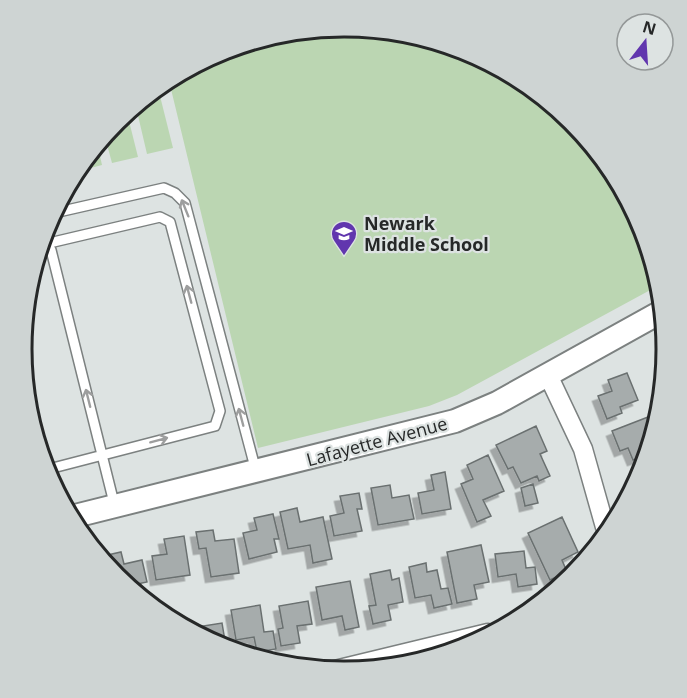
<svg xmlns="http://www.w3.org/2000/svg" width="687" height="698" font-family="'Open Sans',sans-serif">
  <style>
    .green { fill: #bbd6b2 }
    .building { fill: #a6acac; stroke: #6a7070; stroke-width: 1.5; filter: url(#shadow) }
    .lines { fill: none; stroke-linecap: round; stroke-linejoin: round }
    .service-casing { stroke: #7c8180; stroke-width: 12 }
    .minor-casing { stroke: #7c8180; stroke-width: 21 }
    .tertiary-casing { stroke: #7c8180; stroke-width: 26 }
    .service { stroke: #fff; stroke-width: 9 }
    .minor { stroke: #fff; stroke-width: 18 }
    .tertiary { stroke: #fff; stroke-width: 22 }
    .oneway { stroke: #9d9e9e }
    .labels { text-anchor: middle; stroke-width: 4.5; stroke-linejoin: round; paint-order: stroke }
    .poi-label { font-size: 18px; font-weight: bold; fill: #262828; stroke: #dde3e2; text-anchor: start }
    .street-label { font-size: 18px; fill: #262828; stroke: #dde3e2 }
    .rim { fill: none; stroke: #262828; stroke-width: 3 }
  </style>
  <defs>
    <filter id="shadow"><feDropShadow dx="-5.5" dy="5.5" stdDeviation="0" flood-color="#0004"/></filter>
  </defs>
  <rect width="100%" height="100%" fill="#dde3e2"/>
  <path class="green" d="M344 27 467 51 572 121 642 226 654 288 457 395 429 406 258 448 170 85 200 64 225 58 224 50Z
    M159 92 173 148 147 154 136 107Z
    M127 113 138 157 112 163 105 137 116 121Z
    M98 147 102 165 83 170Z"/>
  <path class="building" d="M627 373 638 400 620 407 622 413 607 419 598 396 612 391 608 380Z
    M648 417 651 424 645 456 633 460 628 448 620 451 612 431Z
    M536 426 547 451 540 454 550 476 539 481 537 476 521 483 513 467 508 469 496 445Z
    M488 455 504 491 483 500 491 516 477 522 461 484 473 479 467 465Z
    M445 472 451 509 422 514 418 493 434 490 431 475Z
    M533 484 538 503 525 506 521 488Z
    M390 485 392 498 409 495 414 519 378 525 371 488Z
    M359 493 362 509H357L362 531 334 536 330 516 344 513 340 496Z
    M297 508 300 522 323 517 332 559 313 563 310 545 288 549 280 512Z
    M273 514 279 539H274L277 552 249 559 243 533 257 530 254 518Z
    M562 517 578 552 562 560 567 572 550 580 528 533Z
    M213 530 215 541 234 539 239 573 211 577 206 548 199 549 196 532Z
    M184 536 190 575 156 580 152 556 167 554 164 539Z
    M481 545 489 582 474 585 477 599 457 603 447 552Z
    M524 551 526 568 535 567 537 584 518 587 516 574 498 577 495 554Z
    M121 552 124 564 142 560 147 582 128 586 116 577 115 571 112 572 103 556Z
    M426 563 427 572 437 570 441 589 448 588 452 604 434 608 431 595 415 598 409 567Z
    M390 570 392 580 399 578 403 602 388 605 391 620 373 624 369 606 376 605 370 574Z
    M350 581 359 627 345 630 342 616 322 620 316 587Z
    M308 601 312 624 297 626 300 643 281 646 278 629 283 628 279 606Z
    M260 605 264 632 273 631 276 649 257 652 254 637 236 640 231 610Z
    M222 623 226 647H220L191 628Z"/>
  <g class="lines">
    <defs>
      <path id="service" d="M54 213 164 188 175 193 185 203 256 471
        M42 244H45L51 250 115 507
        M45 470 215 426 220 411 170 222 160 217 45 244"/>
      <path id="minor" d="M548 375 583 449 605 527
        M335 670 488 633"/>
      <path id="tertiary" d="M75 516 455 421 497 403 659 313"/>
    </defs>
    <use href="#service" class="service-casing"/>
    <use href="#minor" class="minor-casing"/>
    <use href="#tertiary" class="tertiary-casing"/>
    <use href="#service" class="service"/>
    <use href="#minor" class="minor"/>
    <use href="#tertiary" class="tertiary"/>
  </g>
  <defs><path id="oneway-shaft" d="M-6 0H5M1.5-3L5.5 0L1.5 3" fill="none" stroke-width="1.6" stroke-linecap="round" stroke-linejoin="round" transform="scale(1.5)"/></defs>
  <g class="oneway">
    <use href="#oneway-shaft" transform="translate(185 208) rotate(-112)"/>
    <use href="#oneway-shaft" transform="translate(189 294) rotate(-105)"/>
    <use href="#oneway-shaft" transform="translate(88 398) rotate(-104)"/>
    <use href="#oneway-shaft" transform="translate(241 417) rotate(-105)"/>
    <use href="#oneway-shaft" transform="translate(159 440) rotate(-15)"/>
  </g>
  <defs>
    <symbol id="school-pin" viewBox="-11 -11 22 30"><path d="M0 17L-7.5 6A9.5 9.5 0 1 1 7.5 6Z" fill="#6136ae" stroke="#dde3e2"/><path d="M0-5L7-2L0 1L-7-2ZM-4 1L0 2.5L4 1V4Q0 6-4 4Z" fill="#fff"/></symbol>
  </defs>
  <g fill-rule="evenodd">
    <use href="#school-pin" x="329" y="219" width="30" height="40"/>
  </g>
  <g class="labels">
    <g class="poi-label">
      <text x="364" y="230">Newark<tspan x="364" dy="21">Middle School</tspan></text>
    </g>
    <g class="street-label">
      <text transform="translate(377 442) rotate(-15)" y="6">Lafayette Avenue</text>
    </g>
  </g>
  <path d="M0 0H687V698H0ZM32 349a312 312 0 1 1 624 0a312 312 0 1 1-624 0Z" fill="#ced4d3" fill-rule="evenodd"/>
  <path class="rim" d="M32 349a312 312 0 1 1 624 0a312 312 0 1 1-624 0Z"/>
  <g transform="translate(645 42) rotate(17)"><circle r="28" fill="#dde3e2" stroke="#949898" stroke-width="1.5"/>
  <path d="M0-4.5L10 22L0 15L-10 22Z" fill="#6136ae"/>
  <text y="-9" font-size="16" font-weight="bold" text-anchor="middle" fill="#262828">N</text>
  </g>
</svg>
